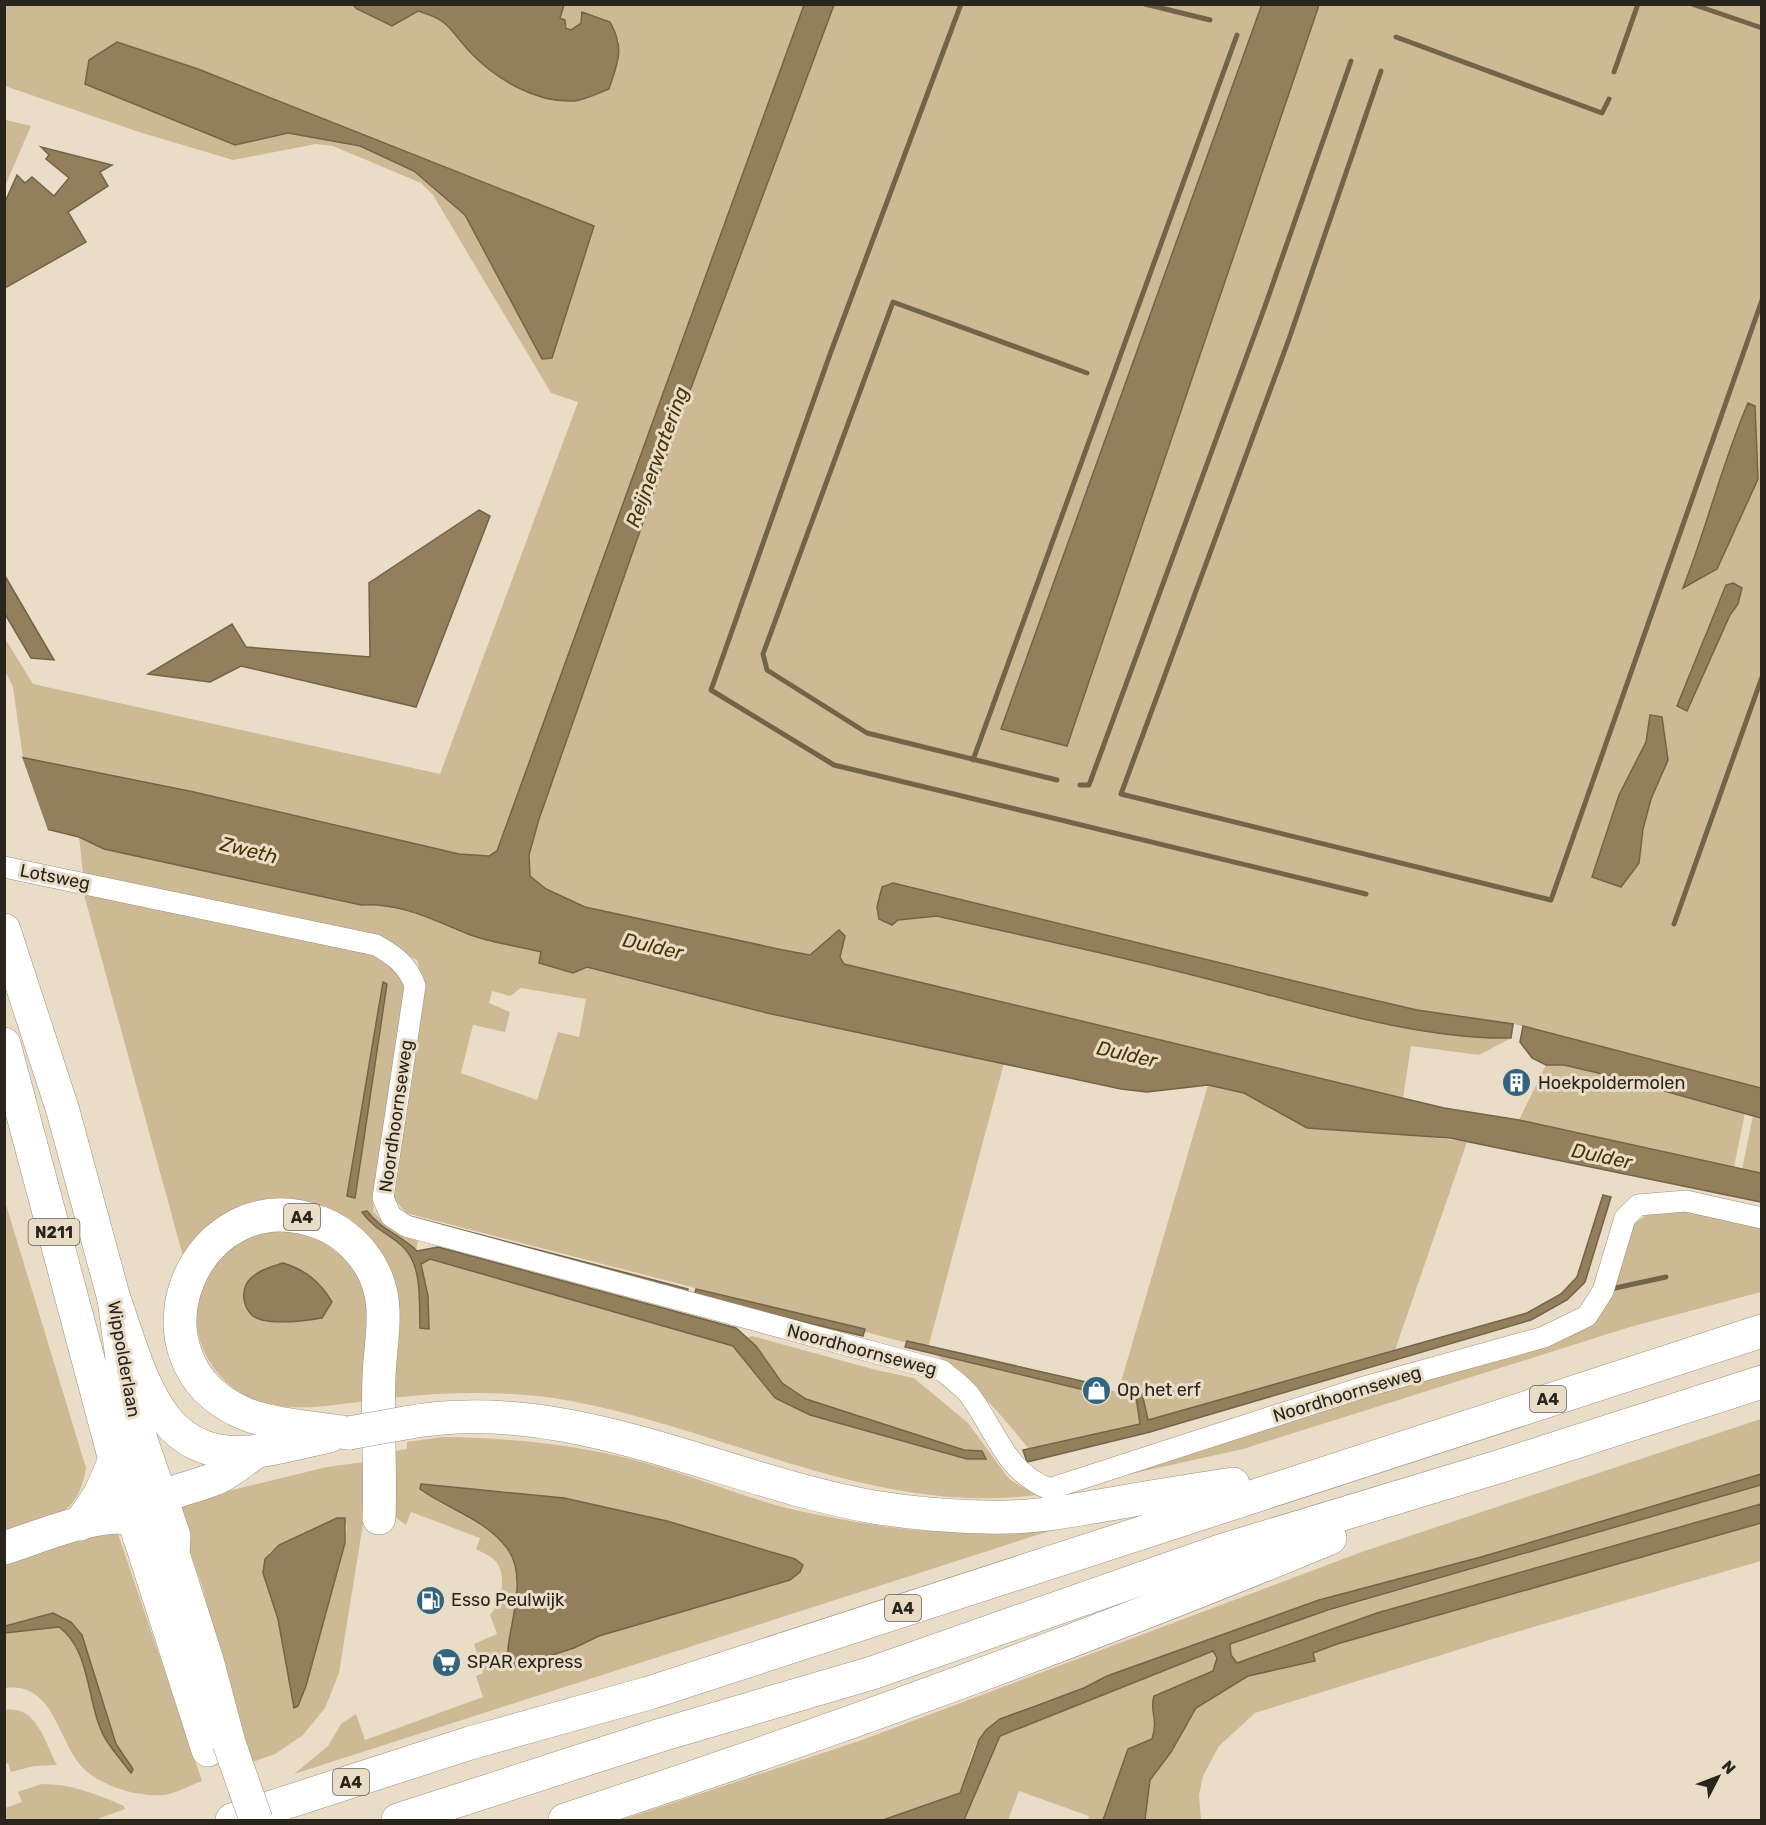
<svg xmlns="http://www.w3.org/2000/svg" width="1766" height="1825" font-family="Rubik,sans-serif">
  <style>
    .green { fill: #ceb995; fill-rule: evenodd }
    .water { fill: #937f5c; stroke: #736449; stroke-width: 1.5 }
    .pier { fill: #e9ddc7 }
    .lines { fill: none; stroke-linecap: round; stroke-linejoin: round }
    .stream { stroke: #736449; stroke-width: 5 }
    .minor-casing { stroke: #9b907c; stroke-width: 22 }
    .primary-casing { stroke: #9b907c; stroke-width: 34 }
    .motorway-casing { stroke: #9b907c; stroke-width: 34 }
    .minor { stroke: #fff; stroke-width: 21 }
    .primary { stroke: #fff; stroke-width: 33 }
    .motorway { stroke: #fff; stroke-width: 33 }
    .primary-bridge-casing { stroke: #9b907c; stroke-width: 34; stroke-linecap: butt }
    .motorway-bridge-casing { stroke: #9b907c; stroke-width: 34; stroke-linecap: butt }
    .primary-bridge { stroke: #fff; stroke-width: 33 }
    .motorway-bridge { stroke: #fff; stroke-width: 33 }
    .labels { text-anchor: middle; stroke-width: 6; stroke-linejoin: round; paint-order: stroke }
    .shield { fill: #e9ddc7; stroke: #635c4f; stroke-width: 1.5 }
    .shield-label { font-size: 16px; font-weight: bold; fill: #29241c }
    .street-label { font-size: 18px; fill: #29241c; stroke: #e9ddc7 }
    .poi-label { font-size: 18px; fill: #29241c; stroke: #e9ddc7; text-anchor: start }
    .water-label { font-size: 20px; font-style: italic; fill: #493403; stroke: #e9ddc7 }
  </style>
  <rect width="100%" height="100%" fill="#e9ddc7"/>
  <path class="green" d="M5 5H353L358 9 392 26 418 11 442 18 472 54 618 48 619 40 583 13 581 23 571 30 560 19 564 5H806L497 851C475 865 413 845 387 838 267 806 145 782 23 758L13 687 5 671 4 637 33 684 440 774 578 402 551 393 433 195 421 183 333 146 316 144 233 160 139 132 5 86ZM117 42 197 69 593 226 552 358 542 359 465 215 414 171 360 147 288 133 85 84 89 60Z
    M834 5H1761V1088L1514 1024 1511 1038 1479 1055 1411 1046 1403 1098 844 964 840 957 845 936 810 955 783 950 585 907 546 889 529 876V855L539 819 679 420Z
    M6 120 31 126 5 186 4 123Z
    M79 837 104 849 361 905 384 904 433 918 470 935 542 952 573 973 587 967 767 1013 1004 1063 928 1348 1118 1392 1208 1085 1244 1093 1307 1128 1400 1133 1467 1142 1393 1356 1297 1386 1032 1453C1000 1413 970 1378 927 1348L406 1213 393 1197 425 988 417 960 399 951 83 873ZM521 988 586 999 579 1037 558 1032 537 1100 461 1073 473 1025 505 1032 510 1012 489 1003 492 991 510 996Z
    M83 891 356 948C388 962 408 967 406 1007L376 1172 373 1211 387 1227 418 1239 415 1257H429L736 1342 752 1336 876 1370 914 1378 968 1423 1009 1479 1036 1495 1041 1485 1559 1327 1603 1303 1628 1228 1651 1212 1669 1206 1761 1223V1292L1630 1327 1243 1449 1036 1495C873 1516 727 1430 571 1401 511 1390 450 1392 389 1398L391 1305 300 1210 186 1267Z
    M1546 1065H1564L1607 1075 1745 1113 1734 1167 1519 1120Z
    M1753 1116 1761 1118V1173L1742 1169Z
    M4 1198 86 1468C78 1519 48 1519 4 1534Z
    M278 1230C293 1233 313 1234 327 1241 384 1271 368 1349 367 1401 333 1405 291 1413 258 1401 206 1383 177 1317 210 1271 214 1265 218 1257 224 1252 240 1240 258 1234 278 1230ZM247 1312 308 1320H261Z
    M1761 1419V1474L1481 1557 1318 1600 1107 1676C1071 1699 1003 1705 979 1740 970 1753 966 1777 961 1793L883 1820H621L862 1740 1359 1553Z
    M443 1437C513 1438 581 1445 649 1464 703 1479 754 1502 809 1513 855 1522 902 1531 948 1532 993 1533 1039 1526 1084 1520L294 1774 328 1746 341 1724 356 1714 365 1740 483 1697 476 1676 483 1673 474 1644 497 1634 490 1615C501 1603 507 1577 497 1563 492 1556 483 1553 476 1549L480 1538 411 1512 406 1525 391 1514 389 1452 407 1449V1442ZM420 1489 505 1491 667 1521 795 1559 803 1565 790 1580 599 1636 573 1648 511 1668C503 1651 512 1637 515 1619 527 1525 482 1534 420 1489Z
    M364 1462 366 1505 339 1673 325 1708 303 1735 275 1754 247 1764 203 1589 174 1504 327 1467ZM337 1518 347 1525 345 1543 306 1686 298 1706 294 1707 278 1619 263 1573 269 1553 279 1545Z
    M1761 1485V1504L1377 1613 1237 1663 1231 1655 1230 1644 1301 1619Z
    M1761 1523V1561L1496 1638 1255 1713 1219 1746 1203 1776 1199 1795 1201 1820H1145L1150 1780 1171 1752 1196 1708 1248 1676 1314 1661 1312 1653 1337 1644Z
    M107 1526 118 1534 202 1781C190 1785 175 1794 163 1795 137 1797 100 1786 82 1767 57 1739 54 1682 5 1688V1556Z
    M1213 1651 1217 1658 1213 1671 1154 1696C1150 1712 1159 1718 1152 1739L1128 1749 1103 1820H1088L1089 1816 1019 1791 1008 1820H964L1000 1736Z
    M5 1710C37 1705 45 1743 57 1765L34 1766 11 1772 8 1763 5 1764Z
    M42 1784C72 1784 96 1794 124 1806L125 1809 95 1820H5V1808L22 1802 18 1792Z"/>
  <path class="water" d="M1262 4 1319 5 1067 746 1001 729Z
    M353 5H564L560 18 565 20 566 28 571 30 581 23 582 12 610 22C625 49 618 61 609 89 598 93 585 100 574 101 536 103 496 79 471 53 448 29 452 21 418 11L392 26 357 9Z
    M804 5H834L679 420 539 819 529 855 530 876 546 889 585 907 783 950 810 955 839 930 845 936 840 957 844 964 1444 1108 1519 1120 1761 1173V1202L1450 1138 1307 1128 1244 1093 1208 1085 1147 1092 1121 1089 767 1013 587 967 573 973 539 963 541 952C518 946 491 943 468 934 431 919 402 903 361 905L104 849 79 837 5 819V754L194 792 459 854 489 856 497 851Z
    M117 42 198 69 594 226 552 358 542 359 465 215 414 171 360 146 288 133 235 145 85 84 89 60Z
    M41 147 112 165 100 172 108 186 68 212 86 242 5 288V202L17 175 25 183 32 177 54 196 69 178 46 159 49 155Z
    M1748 403 1755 406 1758 479 1717 569 1683 588C1707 527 1722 463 1748 403Z
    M479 510 490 516 416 707 241 666 210 682 148 674 232 624 246 647 370 657 369 583Z
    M5 576 54 660 31 658 5 614Z
    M1733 583 1742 588 1738 604 1730 615 1687 711 1677 706 1726 585Z
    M1650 715 1662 717 1668 760 1651 799 1643 829 1639 863 1621 887 1592 877 1619 795 1646 742Z
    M893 883 1348 994 1417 1010 1513 1024 1511 1038C1417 1040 1303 1003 1212 980 1121 956 1028 937 937 916L898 920 892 925 879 919 877 907 882 887Z
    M383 982 387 984 355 1198 347 1196Z
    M1523 1026 1761 1088V1118L1607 1075 1564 1065H1546L1532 1058 1520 1042Z
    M1603 1195 1611 1197 1585 1282 1567 1300 1531 1320 1150 1432 1027 1462 1023 1450 1140 1424 1136 1397 1124 1395 1125 1389 1142 1393 1148 1420 1527 1313 1561 1294 1577 1277Z
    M367 1211C381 1230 401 1235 417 1251L438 1247 736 1328 756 1346 782 1383 806 1399 964 1450 982 1451 986 1459H967L810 1415 775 1398 733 1346 430 1259 421 1264 428 1296 429 1329 420 1328C419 1302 423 1263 401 1245 387 1233 373 1228 362 1212Z
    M409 1216 688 1289 687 1295 407 1222Z
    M283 1263C306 1270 320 1282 332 1302L322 1318C304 1321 280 1324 262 1320 244 1316 238 1292 250 1279 259 1270 271 1267 283 1263Z
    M696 1289 865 1329 863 1336 694 1296Z
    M907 1341 1095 1384 1093 1392 905 1347Z
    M1761 1474V1485L1328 1610 1230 1644 1231 1655 1237 1663 1377 1613 1761 1504V1523L1337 1644 1313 1653 1315 1661 1248 1676 1196 1708 1171 1752 1150 1780 1145 1820H1103L1128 1749 1152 1739C1159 1718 1149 1711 1154 1696L1213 1671 1217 1658 1213 1651 1000 1736 964 1820H883L960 1793 979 1740 986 1730 1000 1719 1084 1688 1107 1676 1319 1600 1481 1557Z
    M421 1484 564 1498 667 1521 795 1559 803 1565 800 1572 790 1580 599 1636 574 1648 511 1668C497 1648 534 1585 507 1548 485 1519 449 1510 420 1489Z
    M337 1518H345V1543L306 1686 298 1706 294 1708 278 1619 263 1573 265 1559 279 1545Z
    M53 1613 71 1622 82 1635 116 1744 133 1769 131 1773C122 1761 112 1750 105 1738 86 1704 92 1651 59 1627L5 1633V1626Z"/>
  <path class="pier" d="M5 751 21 754 49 833 4 822Z"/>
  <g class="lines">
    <path class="stream" d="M961 4 829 357 711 690 834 765 1366 894
      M1145 4 1210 20
      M1692 4 1762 28
      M1396 37 1602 113 1609 99
      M1381 71 1289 339 1121 794 1551 900 1762 300
      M1614 72 1638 4
      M973 760 1237 35
      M1057 780 867 733 767 670 763 654 893 302 1087 373
      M1080 785H1089L1264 309 1351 61
      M1674 924 1762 677
      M1615 1288 1666 1277"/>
    <defs>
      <path id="minor" d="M4 867 376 945C395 956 408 965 415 986L383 1198 391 1216 406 1226 943 1371C952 1379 964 1387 971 1397 997 1433 1005 1471 1049 1489L1364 1387 1544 1337 1587 1316 1603 1291 1625 1218 1638 1205 1686 1201 1762 1218"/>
      <path id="primary" d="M4 930 63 1111 114 1299 128 1402 174 1536 173 1554 207 1660 229 1743
        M4 1044 115 1460 208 1750"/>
      <path id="motorway" d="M114 1299C141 1372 156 1465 257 1451 281 1448 305 1441 329 1436
        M405 1423C568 1393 717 1479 873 1507 917 1514 964 1518 1009 1517 1045 1516 1081 1509 1116 1503 1155 1496 1194 1490 1233 1484
        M349 1433C318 1428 270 1425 243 1413 119 1358 196 1175 321 1223 344 1232 365 1252 375 1275 390 1308 380 1343 379 1377 377 1424 381 1471 379 1518
        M80 1524 100 1494 115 1460
        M139 1537C147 1489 178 1494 214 1479 229 1473 244 1460 257 1451
        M4 1548C34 1539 107 1507 135 1521 149 1528 161 1544 173 1554
        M232 1820 470 1743 649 1693 1762 1331
        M398 1820 661 1735 872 1673 1220 1551 1501 1466 1762 1382
        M565 1820C823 1735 1079 1642 1330 1538"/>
    </defs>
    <use href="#minor" class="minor-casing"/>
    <use href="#primary" class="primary-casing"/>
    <use href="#motorway" class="motorway-casing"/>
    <use href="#minor" class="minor"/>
    <use href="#primary" class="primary"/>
    <use href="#motorway" class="motorway"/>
    <defs>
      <path id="primary-bridge" d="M229 1743 256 1820"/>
      <path id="motorway-bridge" d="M349 1433 405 1423"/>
    </defs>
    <use href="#primary-bridge" class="primary-bridge-casing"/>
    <use href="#motorway-bridge" class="motorway-bridge-casing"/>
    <use href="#primary-bridge" class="primary-bridge"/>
    <use href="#motorway-bridge" class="motorway-bridge"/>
  </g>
  <defs>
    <symbol id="building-disc" viewBox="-11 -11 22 22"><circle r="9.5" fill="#326482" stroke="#e9ddc7"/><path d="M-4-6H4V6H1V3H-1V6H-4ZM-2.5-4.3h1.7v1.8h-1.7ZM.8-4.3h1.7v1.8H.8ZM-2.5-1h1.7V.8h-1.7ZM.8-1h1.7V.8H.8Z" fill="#fff"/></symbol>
    <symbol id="shop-disc" viewBox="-11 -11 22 22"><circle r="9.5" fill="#326482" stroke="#e9ddc7"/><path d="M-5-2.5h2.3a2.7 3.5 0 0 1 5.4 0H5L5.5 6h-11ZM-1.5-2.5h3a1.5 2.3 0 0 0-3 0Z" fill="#fff"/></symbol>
    <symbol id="fuel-disc" viewBox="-11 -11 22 22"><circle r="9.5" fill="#326482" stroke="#e9ddc7"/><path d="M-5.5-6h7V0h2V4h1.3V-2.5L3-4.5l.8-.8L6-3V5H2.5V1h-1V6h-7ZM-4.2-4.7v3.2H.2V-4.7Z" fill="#fff"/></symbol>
    <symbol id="supermarket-disc" viewBox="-11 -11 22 22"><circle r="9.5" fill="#326482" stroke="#e9ddc7"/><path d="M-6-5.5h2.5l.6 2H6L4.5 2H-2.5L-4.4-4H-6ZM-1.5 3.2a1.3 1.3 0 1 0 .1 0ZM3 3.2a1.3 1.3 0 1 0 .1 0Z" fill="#fff"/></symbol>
  </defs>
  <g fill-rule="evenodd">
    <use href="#building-disc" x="1500" y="1066" width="33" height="33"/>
    <use href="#shop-disc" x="1080" y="1374" width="33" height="33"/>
    <use href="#fuel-disc" x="414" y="1584" width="33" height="33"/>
    <use href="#supermarket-disc" x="430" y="1646" width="33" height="33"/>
  </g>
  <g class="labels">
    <g class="shield">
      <rect x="284" y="1204" width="36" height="26" rx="4.5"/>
      <rect x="28.5" y="1219" width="51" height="26" rx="4.5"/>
      <rect x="1530" y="1386" width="36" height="26" rx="4.5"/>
      <rect x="885" y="1595" width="36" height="26" rx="4.5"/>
      <rect x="333" y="1769" width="36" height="26" rx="4.5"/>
    </g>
    <g class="shield-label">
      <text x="302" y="1223">A4</text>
      <text x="54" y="1238">N211</text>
      <text x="1548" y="1405">A4</text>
      <text x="903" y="1614">A4</text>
      <text x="351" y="1788">A4</text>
    </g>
    <g class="street-label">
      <text transform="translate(55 877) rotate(11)" y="6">Lotsweg</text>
      <text transform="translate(396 1116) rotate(-82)" y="6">Noordhoornseweg</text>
      <text transform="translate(862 1350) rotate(15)" y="6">Noordhoornseweg</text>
      <text transform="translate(124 1359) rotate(80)" y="6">Wippolderlaan</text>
      <text transform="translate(1347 1394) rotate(-17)" y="6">Noordhoornseweg</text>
    </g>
    <g class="poi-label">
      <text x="1538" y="1089">Hoekpoldermolen</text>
      <text x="1117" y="1396">Op het erf</text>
      <text x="451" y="1606">Esso Peulwijk</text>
      <text x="467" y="1668">SPAR express</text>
    </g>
    <g class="water-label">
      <text transform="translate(657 457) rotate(-70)" y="7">Reijnerwatering</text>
      <text transform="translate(249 850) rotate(14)" y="7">Zweth</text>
      <text transform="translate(653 946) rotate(13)" y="7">Dulder</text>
      <text transform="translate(1127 1054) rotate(13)" y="7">Dulder</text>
      <text transform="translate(1602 1156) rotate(12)" y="7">Dulder</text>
    </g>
  </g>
  <rect width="1766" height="1825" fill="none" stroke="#29241c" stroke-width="12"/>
  <g transform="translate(1718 1777) rotate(48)" stroke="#e9ddc7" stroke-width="4.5" paint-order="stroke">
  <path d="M0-4.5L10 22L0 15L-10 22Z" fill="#29241c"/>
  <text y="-9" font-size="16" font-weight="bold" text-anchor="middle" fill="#29241c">N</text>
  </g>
</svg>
